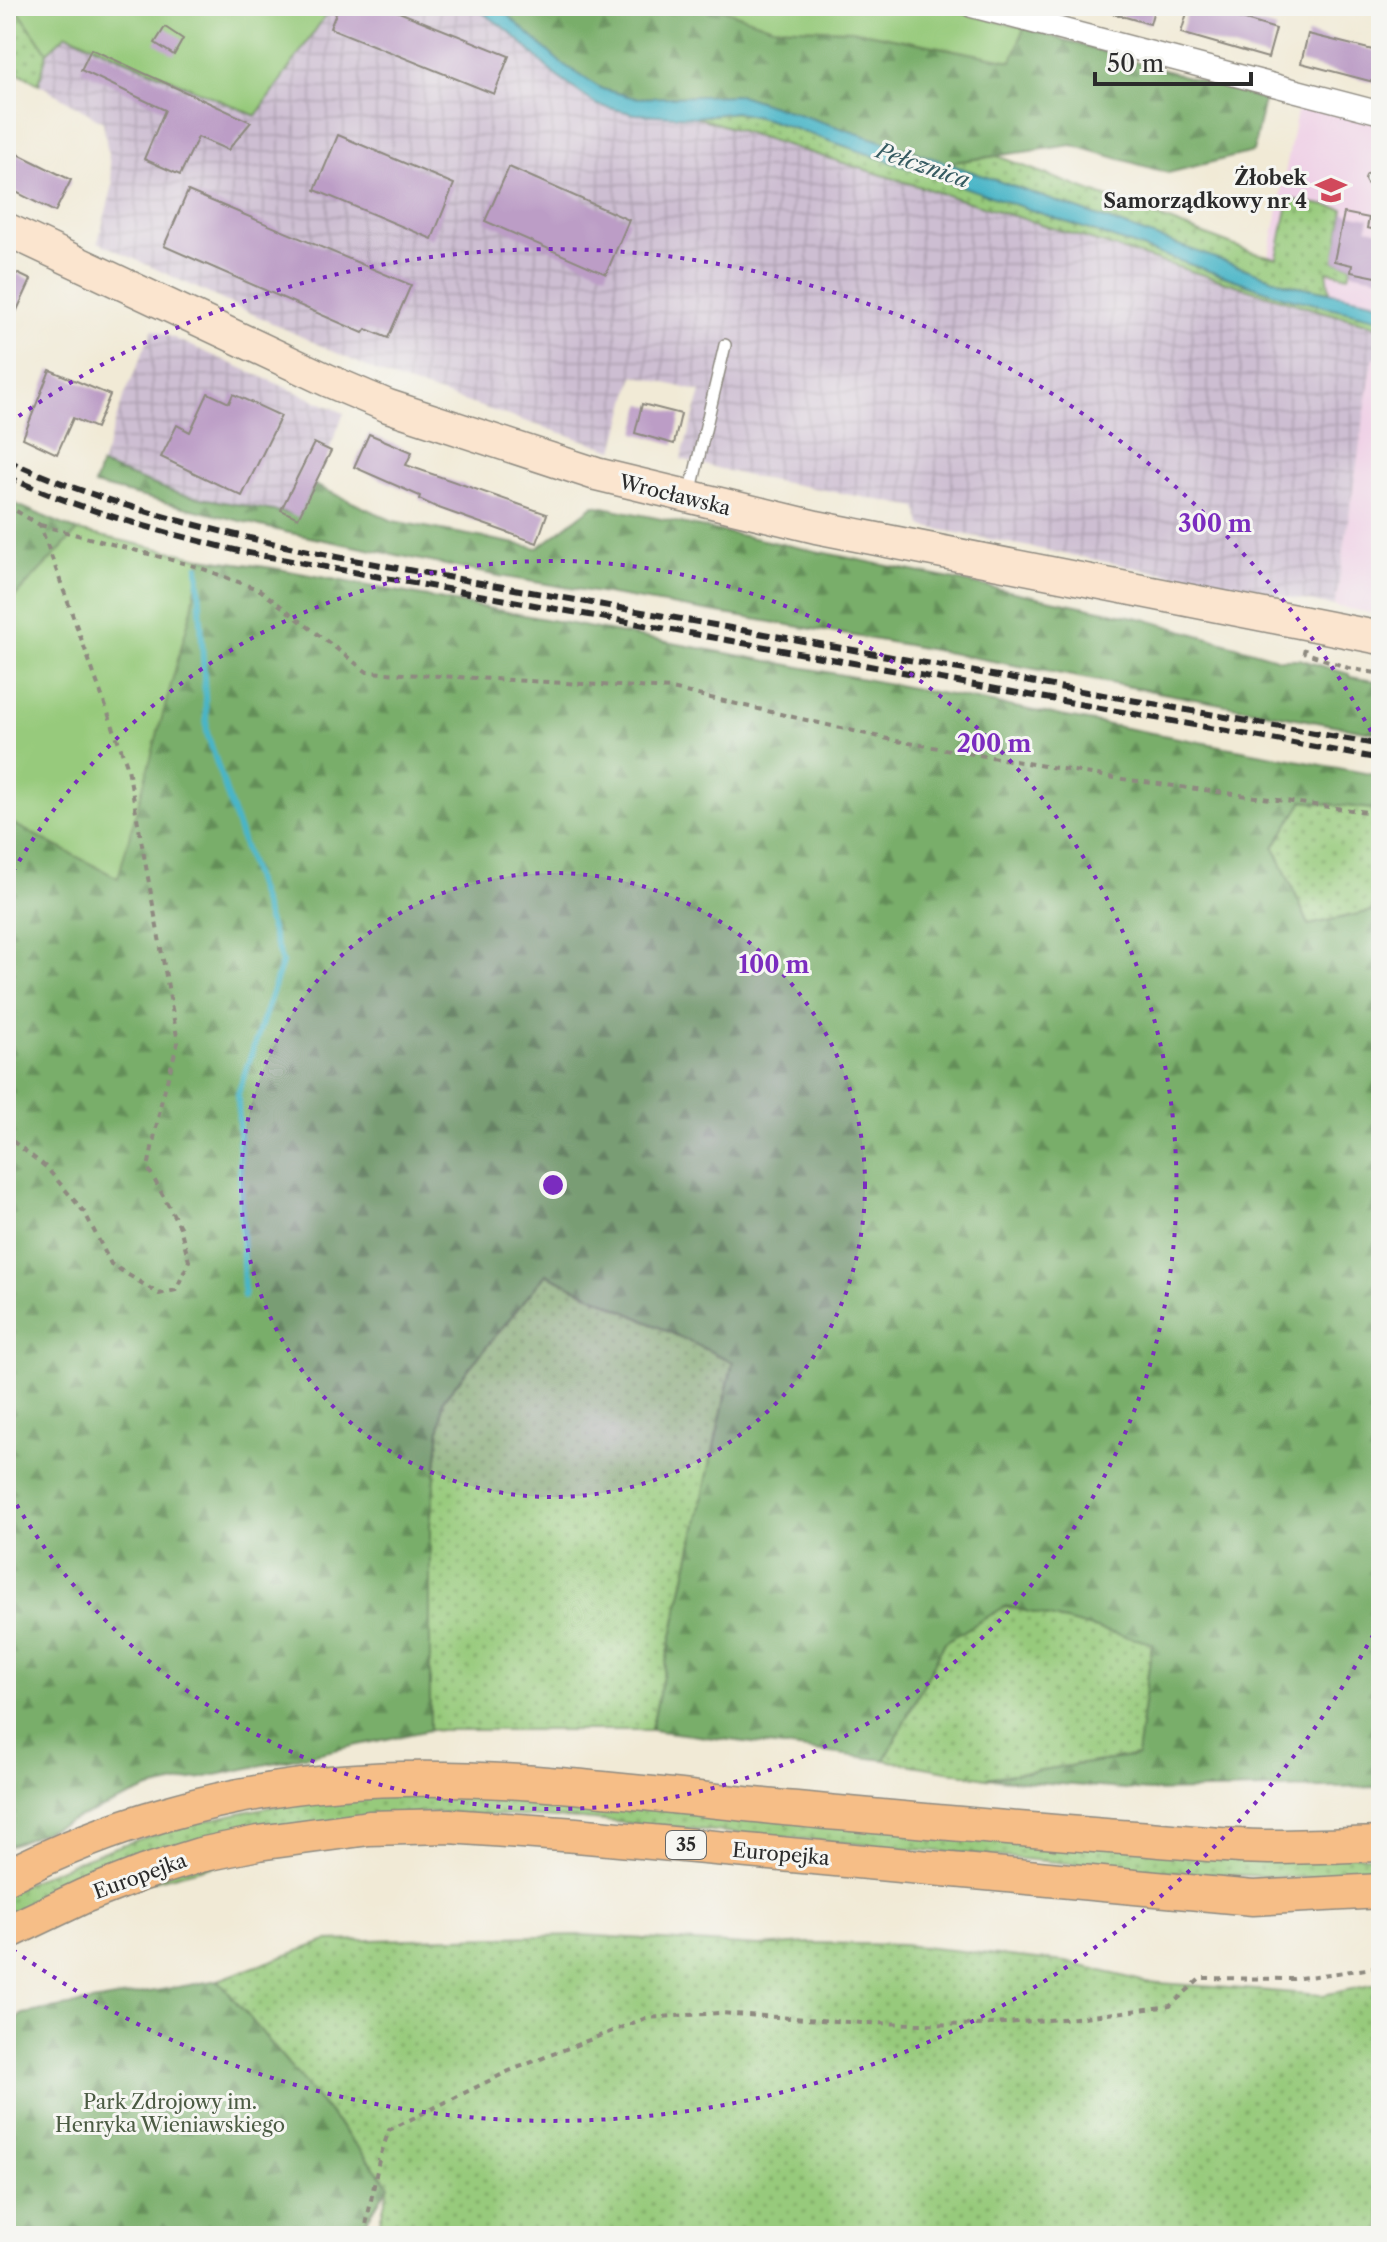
<svg xmlns="http://www.w3.org/2000/svg" width="1387" height="2242" font-family="'Libre Caslon Text',serif">
  <style>
    .built { fill: #efd0e6 }
    .industrial { fill: url(#industrial-grid) }
    .grass { fill: url(#grass-dots); stroke: #617a53; stroke-width: 2 }
    .forest { fill: url(#forest-firs); stroke: #526c4b; stroke-width: 2 }
    .garden { fill: #97ca7b; stroke: #617a53; stroke-width: 2 }
    .water { fill: #4ab5c7; stroke: #3a7079; stroke-width: 2 }
    .lines { fill: none; stroke-linecap: round; stroke-linejoin: round }
    .stream { stroke: #4ab5c7; stroke-width: 6 }
    .building { fill: #bc9dc6 }
    .lane-casing { stroke: #8e8a80; stroke-width: 14 }
    .street-casing { stroke: #8e8a80; stroke-width: 25 }
    .secondary-casing { stroke: #8e8a80; stroke-width: 35 }
    .primary-casing { stroke: #8e8a80; stroke-width: 37 }
    .path { stroke: #8e8a80; stroke-width: 4; stroke-dasharray: 6 6; stroke-linecap: butt }
    .lane { stroke: #fff; stroke-width: 11 }
    .street { stroke: #fff; stroke-width: 22 }
    .secondary { stroke: #fbe5cf; stroke-width: 32 }
    .primary { stroke: #f6be87; stroke-width: 34 }
    .rail { stroke: #2b2b2b; stroke-width: 6; stroke-dasharray: 12 6; stroke-linecap: butt }
    .ring { fill: none; stroke: #7b2cbf; stroke-width: 4; stroke-dasharray: 4 8 }
    .labels { text-anchor: middle; stroke-width: 6; stroke-linejoin: round; paint-order: stroke }
    .shield { fill: #f6f6f2; stroke: #686867; stroke-width: 2 }
    .shield-label { font-size: 18px; font-weight: bold; fill: #2b2b2b }
    .poi-label { font-size: 20px; font-weight: bold; fill: #2b2b2b; stroke: #f6f6f2; text-anchor: end }
    .street-label { font-size: 20px; fill: #2b2b2b; stroke: #f6f6f2 }
    .park-label { font-size: 20px; fill: #4b5b43; stroke: #f6f6f2 }
    .water-label { font-size: 22px; font-style: italic; fill: #365b62; stroke: #f6f6f2 }
    .centre { fill: #7b2cbf; stroke: #f6f6f2; stroke-width: 4 }
    .ring-label { font-size: 24px; text-anchor: middle; font-weight: bold; fill: #7b2cbf; stroke: #f6f6f2; stroke-width: 6; stroke-linejoin: round; paint-order: stroke }
  </style>
  <defs>
    <pattern id="industrial-grid" width="8" height="8" patternUnits="userSpaceOnUse" patternTransform="scale(2)"><rect width="8" height="8" fill="#cdbed2"/><path d="M0 4h8M4 0v8" fill="none" stroke="#b0a3b4"/></pattern>
    <pattern id="grass-dots" width="8" height="8" patternUnits="userSpaceOnUse" patternTransform="scale(2)"><rect width="8" height="8" fill="#97ca7b"/><path d="M2 2h.1M6 6h.1" fill="none" stroke="#7ba465" stroke-width="1.8" stroke-linecap="round"/></pattern>
    <pattern id="forest-firs" width="22" height="20" patternUnits="userSpaceOnUse" patternTransform="scale(2)"><rect width="22" height="20" fill="#79ae6b"/><path d="M5 1l3.5 6h-7zM16 11l3.5 6h-7z" fill="#638e58"/></pattern>
  </defs>
  <rect width="100%" height="100%" fill="#f6f6f2"/>
  <filter id="ink" filterUnits="userSpaceOnUse"><feTurbulence type="fractalNoise" baseFrequency=".0125" numOctaves="2"/><feDisplacementMap in="SourceGraphic" scale="16" xChannelSelector="R" yChannelSelector="G"/><feConvolveMatrix kernelMatrix="1 2 1 2 8 2 1 2 1" color-interpolation-filters="sRGB"/></filter>
  <filter id="wash" filterUnits="userSpaceOnUse"><feTurbulence type="fractalNoise" baseFrequency=".006" numOctaves="4" result="noise"/><feDisplacementMap in="SourceGraphic" scale="32" xChannelSelector="R" yChannelSelector="G"/><feGaussianBlur stdDeviation="1.8" result="paint"/><feColorMatrix in="noise" values="0 0 0 0 0 0 0 0 0 0 0 0 0 0 0 0 0 1.4 0 .05"/><feComposite in="paint" operator="in"/></filter>
  <g filter="url(#wash)">
    <rect width="100%" height="100%" fill="#f1ead6"/>
    <path class="built" d="M1298 106 1381 124V304L1330 292 1327 271 1269 256Z
      M1381 356V615L1334 606 1338 589 1373 358Z"/>
    <path class="industrial" d="M332 6H473L509 31 555 75 597 105 635 114 696 117 1305 307 1381 327V356L1373 359 1338 589 1334 606 922 526 917 507 748 476 681 459 701 392 634 375 614 450 386 376 98 242 113 185 103 122 39 84 47 52 67 33 256 116Z
      M153 329 344 413 315 485 297 515 179 494 101 465 123 399Z"/>
    <path class="grass" d="M6 6H15L47 52 39 84 6 66Z
      M735 112 766 119 1285 297 1374 316 1381 319V327L1306 307 696 117Z
      M997 156 1251 252 1277 258 1289 199 1344 209 1335 261 1352 265 1349 276 1327 271 1330 292 1288 284 947 163Z
      M1303 801 1381 810V909L1309 925 1274 847Z
      M546 1274 733 1362 651 1730H430V1525L443 1400Z
      M1006 1606 1152 1642 1138 1756 986 1778 885 1760 945 1642Z
      M357 1795H490L1381 1857V1875L1303 1878 1155 1871 582 1819 422 1812 6 1919V1893C117 1838 234 1807 357 1795Z
      M581 1935 759 1946 809 1943 903 1945 1066 1962 1146 1982 1323 1995 1381 1983V2236H376L389 2185 218 1980 326 1941Z"/>
    <path class="forest" d="M497 6H713L773 27 852 30 1011 61 1024 28 1264 100 1253 152 1168 173 1072 145 947 163 740 95 635 98 602 89 561 63Z
      M101 465 179 494 296 515 315 485 393 521 538 548 594 505 1144 619 1280 659H1299L1349 674 1350 677 1381 682V734L907 645 499 576 285 532 94 485Z
      M6 500 78 531 6 606Z
      M201 558 273 568 1381 776V810L1303 801 1274 847 1309 925 1381 909V1787L1149 1791 986 1778 1137 1756 1152 1643 1006 1606 945 1642 885 1760 651 1730 733 1362 546 1274 443 1400 430 1525V1730L149 1789 6 1847V820L117 877 192 608Z
      M218 1980 389 2185 365 2223 362 2236H6V2026L23 2014Z"/>
    <path class="garden" d="M15 6H332L256 116 67 34 47 52Z
      M713 6H935L1024 28 1012 61 852 30 773 27Z
      M78 531 201 558 192 608 118 878 6 820V606Z"/>
    <path class="water" d="M473 6H497L561 63 602 89 635 98 740 95 947 163 1288 284 1373 301 1381 304V319L1285 297 766 119 735 112 696 117 635 114 597 105 555 75 509 31Z"/>
    <g class="lines">
      <path class="stream" d="M198 567 207 733 282 963 238 1094 244 1296"/>
    </g>
    <g id="blocks">
      <path class="building" d="M339 6H384L509 56 494 94 330 28Z
        M1105 6H1155L1150 24 1104 11Z
        M1189 6H1198L1276 29 1268 58 1181 33Z
        M165 27 183 39 174 55 155 43Z
        M1308 34 1381 52V84L1301 63Z
        M91 49 203 100 251 122 228 150 198 137 180 175 144 159 165 110 81 70Z
        M338 135 454 184 432 239 315 190Z
        M6 148 71 180 55 212 6 187Z
        M509 167 629 220 606 274 485 221Z
        M188 191 411 285 388 338 366 329 363 333 164 246Z
        M1344 213 1369 218 1367 228 1381 231V278L1351 272 1352 265 1334 261Z
        M6 268 31 280 6 334Z
        M50 370 110 395 96 428 73 418 57 454 23 438Z
        M208 393 229 403 233 394 281 416 242 496 161 457 177 425 190 432Z
        M642 404 681 414 674 444 635 433Z
        M369 434 412 452 406 465 547 514 537 543 436 507 419 499 420 496 354 467Z
        M314 443 331 451 298 518 281 510Z"/>
    </g>
  </g>
  <g filter="url(#ink)">
    <use href="#blocks" fill-opacity="0" stroke="#8e8a80" stroke-width="2"/>
    <g class="lines">
      <defs>
        <path id="lane" d="M1371 179 1381 181
          M690 494 725 345
          M1375 635 1381 609"/>
        <path id="street" d="M972 6 1381 113"/>
        <path id="secondary" d="M6 229 327 380 388 406 596 474 816 527 1381 638"/>
        <path id="primary" d="M6 1877C109 1824 225 1791 341 1782 480 1770 634 1793 774 1807 894 1818 1015 1830 1136 1838 1180 1841 1225 1847 1269 1847 1306 1847 1344 1845 1381 1844
          M6 1933 84 1896 143 1873 200 1855 258 1843 369 1828 449 1826 576 1835 1253 1898 1381 1891"/>
      </defs>
      <use href="#lane" class="lane-casing"/>
      <use href="#street" class="street-casing"/>
      <use href="#secondary" class="secondary-casing"/>
      <use href="#primary" class="primary-casing"/>
      <path class="path" d="M1372 215 1381 210
        M6 505 40 525 128 768 178 1042 162 1099 148 1168 180 1227 189 1261 176 1290 159 1294 111 1264 85 1213 46 1167 6 1136
        M40 525 198 567 260 590 367 672 672 689 897 741 1115 778 1381 814
        M1305 648 1304 652 1348 668 1381 674
        M364 2236 379 2160 389 2130 509 2071 646 2018 719 2013 863 2023 977 2025 1075 2018 1170 2006 1201 1978 1293 1979 1381 1967"/>
      <use href="#lane" class="lane"/>
      <use href="#street" class="street"/>
      <use href="#secondary" class="secondary"/>
      <use href="#primary" class="primary"/>
      <path class="rail" d="M6 460C114 509 226 534 342 558L1381 745
        M6 476C82 511 162 532 243 552L1381 759"/>
    </g>
  </g>
  <circle cx="553" cy="1185" r="312" fill="#7b2cbf" fill-opacity=".12"/>
  <g class="ring">
    <circle cx="553" cy="1185" r="312"/>
    <path d="M7 882A624 624 0 1 1 7 1488"/>
    <path d="M1379 1624A936 936 0 0 1 9 1947M9 423A936 936 0 0 1 1379 746"/>
  </g>
  <defs>
    <symbol id="school-bare" viewBox="-9 -9 18 18"><path d="M0-5L7-2L0 1L-7-2ZM-4 1L0 2.5L4 1V4Q0 6-4 4Z" fill="#d1495b" stroke="#f6f6f2" stroke-width="2.5" paint-order="stroke"/></symbol>
  </defs>
  <g fill-rule="evenodd">
    <use href="#school-bare" x="1309" y="168" width="44" height="44"/>
  </g>
  <g class="labels">
    <rect class="shield" x="666" y="1831" width="40" height="28" rx="6"/>
    <g class="shield-label">
      <text x="686" y="1851">35</text>
    </g>
    <g class="poi-label">
      <text x="1307" y="185">Żłobek<tspan x="1307" dy="23">Samorządkowy nr 4</tspan></text>
    </g>
    <g class="street-label">
      <text transform="translate(675 495) rotate(14)" y="7">Wrocławska</text>
      <text transform="translate(781 1854) rotate(5)" y="7">Europejka</text>
      <text transform="translate(140 1876) rotate(-20)" y="7">Europejka</text>
    </g>
    <g class="park-label">
      <text x="170" y="2109">Park Zdrojowy im.<tspan x="170" dy="23">Henryka Wieniawskiego</tspan></text>
    </g>
    <g class="water-label">
      <text transform="translate(923 165) rotate(19)" y="8">Pełcznica</text>
    </g>
  </g>
  <circle cx="553" cy="1185" r="12" class="centre"/>
  <g class="ring-label">
    <text x="1215" y="532">300 m</text>
    <text x="994" y="752">200 m</text>
    <text x="774" y="973">100 m</text>
  </g>
  <rect width="1387" height="2242" fill="none" stroke="#f6f6f2" stroke-width="32"/>
  <path d="M1095 72v12h156v-12" fill="none" stroke="#2b2b2b" stroke-width="4"/>
  <text x="1107" y="72" font-size="24" fill="#2b2b2b" stroke="#f6f6f2" stroke-width="6" paint-order="stroke">50 m</text>
</svg>
